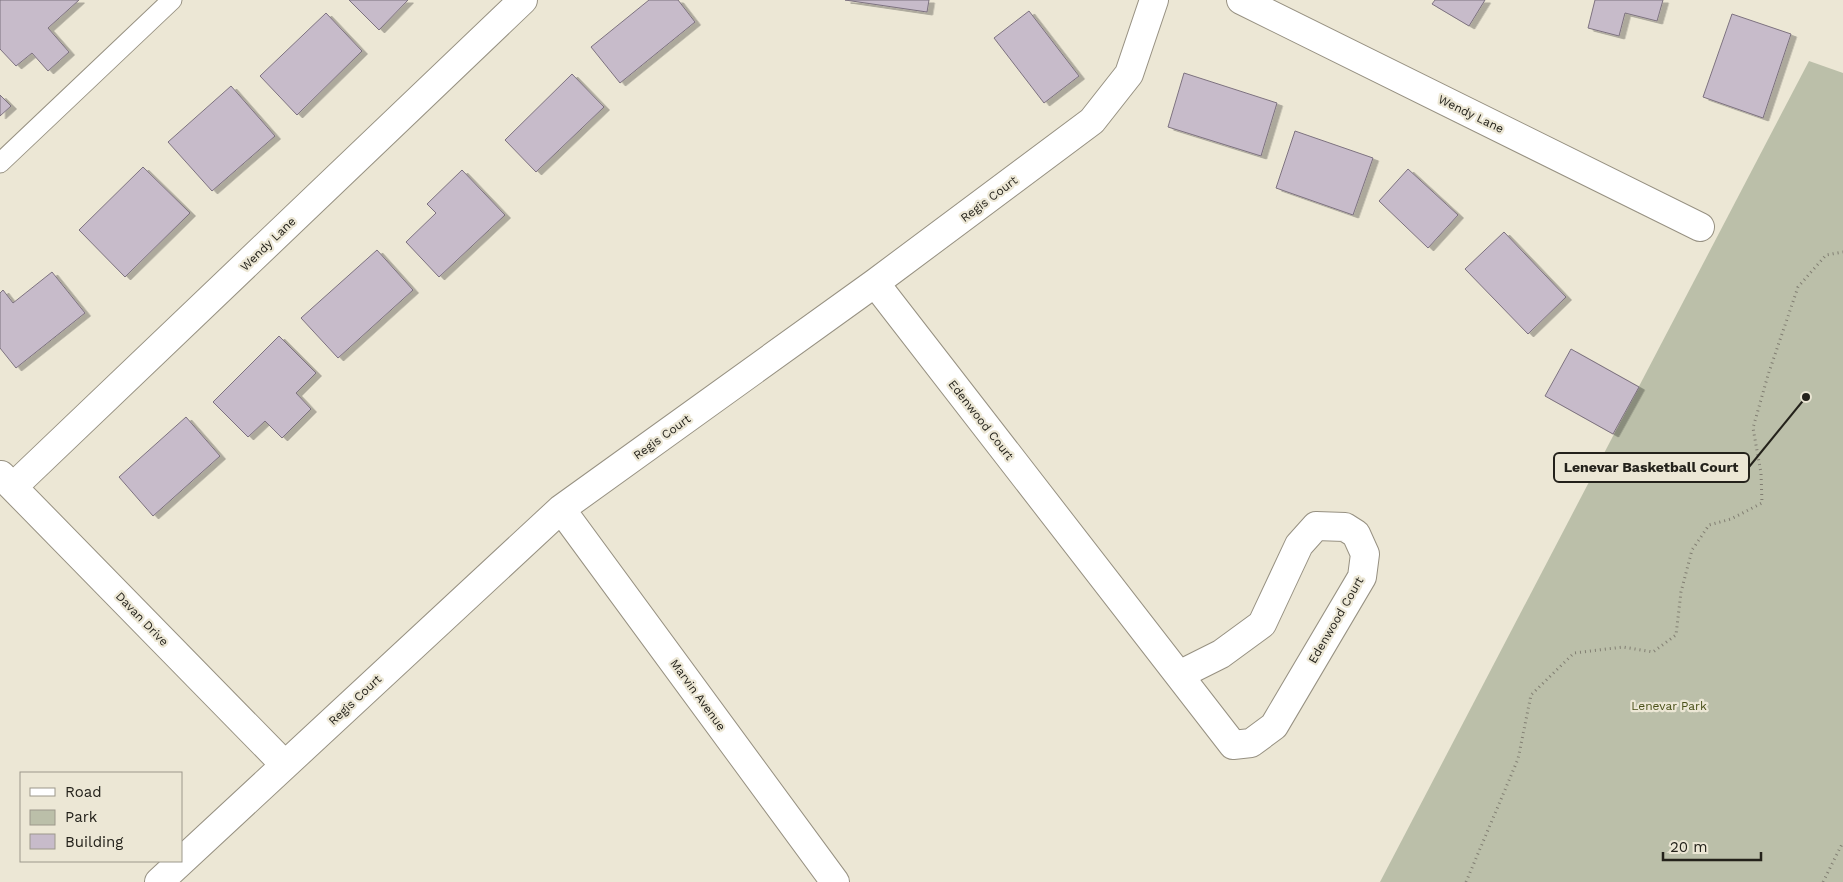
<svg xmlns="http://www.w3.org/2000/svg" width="1843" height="882" font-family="'Work Sans',sans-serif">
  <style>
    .green { fill: #bbbfa9 }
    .building { fill: #c7bbca; stroke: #7d727f; filter: url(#shadow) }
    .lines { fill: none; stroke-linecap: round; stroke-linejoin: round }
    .lane-casing { stroke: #979182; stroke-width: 21 }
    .street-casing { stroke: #979182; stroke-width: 30 }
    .path { stroke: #817e72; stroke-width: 3; stroke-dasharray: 1 4; stroke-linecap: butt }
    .lane { stroke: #fff; stroke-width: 19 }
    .street { stroke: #fff; stroke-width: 28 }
    .labels { text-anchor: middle; stroke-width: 4.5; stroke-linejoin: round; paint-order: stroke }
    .street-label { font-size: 12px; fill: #24221b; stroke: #ece7d5 }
    .park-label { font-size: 12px; fill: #4a5119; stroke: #ece7d5 }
    .leader { fill: none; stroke: #24221b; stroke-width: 2 }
    .callout-dot { fill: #24221b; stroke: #ece7d5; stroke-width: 2 }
    .callout { fill: #ece7d5; stroke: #24221b; stroke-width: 2 }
    .callout-label { font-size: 14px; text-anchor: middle; font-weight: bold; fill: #24221b }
  </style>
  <defs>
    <filter id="shadow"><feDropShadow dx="5.5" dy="3" stdDeviation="0" flood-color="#0004"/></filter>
  </defs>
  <rect width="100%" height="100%" fill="#ece7d5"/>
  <path class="green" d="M1809 61 1843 73V882H1380Z"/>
  <path class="building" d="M0 0H79L48 28 69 52 48 71 32 53 16 66 0 49Z
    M349 0H408L379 30Z
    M649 0H678L695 22 620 83 591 47Z
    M845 0H929L927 12Z
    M1435 0H1485L1469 26 1432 4Z
    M1595 0H1663L1657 21 1625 13 1619 36 1588 28Z
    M1029 11 1079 76 1044 103 994 38Z
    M326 13 362 51 297 115 260 76Z
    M1732 14 1791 34 1763 118 1703 97Z
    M1184 73 1277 103 1261 156 1168 127Z
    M572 74 604 107 536 172 505 140Z
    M231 86 275 136 212 191 168 142Z
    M0 95 11 106 0 116Z
    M1295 131 1373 158 1353 215 1276 188Z
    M143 167 190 213 125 277 79 230Z
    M1408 169 1458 215 1428 248 1379 201Z
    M462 170 505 215 439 277 406 242 436 213 427 204Z
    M1504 232 1566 297 1528 334 1465 269Z
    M377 250 413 290 338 358 301 318Z
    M52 272 85 313 16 368 0 348V293L3 290 13 303Z
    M279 336 316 373 296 393 311 409 282 438 265 421 248 437 213 402Z
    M1571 349 1639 387 1613 434 1545 396Z
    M186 417 220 456 153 516 119 477Z"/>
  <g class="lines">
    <defs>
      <path id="lane" d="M0 163 172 0"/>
      <path id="street" d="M1241 0 1700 227
        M875 283 1233 745 1251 743 1274 726 1362 577 1365 554 1356 534 1345 527 1316 526 1299 545 1262 624 1221 654 1179 675
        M1 475 285 765
        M13 487 523 0
        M561 509 835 882
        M159 882 561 509 875 283 1092 121 1129 74 1154 0"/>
    </defs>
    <use href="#lane" class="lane-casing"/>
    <use href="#street" class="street-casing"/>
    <path class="path" d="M1466 882 1518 759 1531 695 1574 653 1623 647 1653 652 1676 635 1681 592 1692 550 1709 525 1731 519 1762 503 1761 473 1753 428 1768 375 1798 287 1826 255 1843 252
      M1823 882 1843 842"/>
    <use href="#lane" class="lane"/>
    <use href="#street" class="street"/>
  </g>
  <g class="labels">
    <g class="street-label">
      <text transform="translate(1471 114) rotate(26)" y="4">Wendy Lane</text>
      <text transform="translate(989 199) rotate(-37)" y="4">Regis Court</text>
      <text transform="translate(268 244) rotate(-44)" y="4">Wendy Lane</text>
      <text transform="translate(981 420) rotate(52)" y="4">Edenwood Court</text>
      <text transform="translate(662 437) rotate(-36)" y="4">Regis Court</text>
      <text transform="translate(142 619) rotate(46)" y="4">Davan Drive</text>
      <text transform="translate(1336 620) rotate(-60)" y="4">Edenwood Court</text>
      <text transform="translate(698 695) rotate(54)" y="4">Marvin Avenue</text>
      <text transform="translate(355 700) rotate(-43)" y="4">Regis Court</text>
    </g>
    <g class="park-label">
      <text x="1669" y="710">Lenevar Park</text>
    </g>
  </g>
  <path class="leader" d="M1806 397L1749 467"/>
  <circle class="callout-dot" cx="1806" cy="397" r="5"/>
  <rect class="callout" x="1554" y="453" width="195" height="29" rx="5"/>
  <g class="callout-label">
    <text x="1651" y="472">Lenevar Basketball Court</text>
  </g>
  <rect x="20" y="772" width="162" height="90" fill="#ece7d5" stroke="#9c988b"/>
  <rect x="30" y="788" width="25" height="8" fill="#ffffff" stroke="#9c988b"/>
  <text x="65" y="797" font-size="15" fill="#24221b">Road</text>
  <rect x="30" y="810" width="25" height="15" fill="#bbbfa9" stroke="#9c988b"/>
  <text x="65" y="822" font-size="15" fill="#24221b">Park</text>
  <rect x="30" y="834" width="25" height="15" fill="#c7bbca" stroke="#9c988b"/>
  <text x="65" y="847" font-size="15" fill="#24221b">Building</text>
  <path d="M1663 852v8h98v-8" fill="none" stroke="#24221b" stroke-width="2.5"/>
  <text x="1670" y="852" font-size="15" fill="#24221b" stroke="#ece7d5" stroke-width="4" paint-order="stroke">20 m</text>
</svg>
